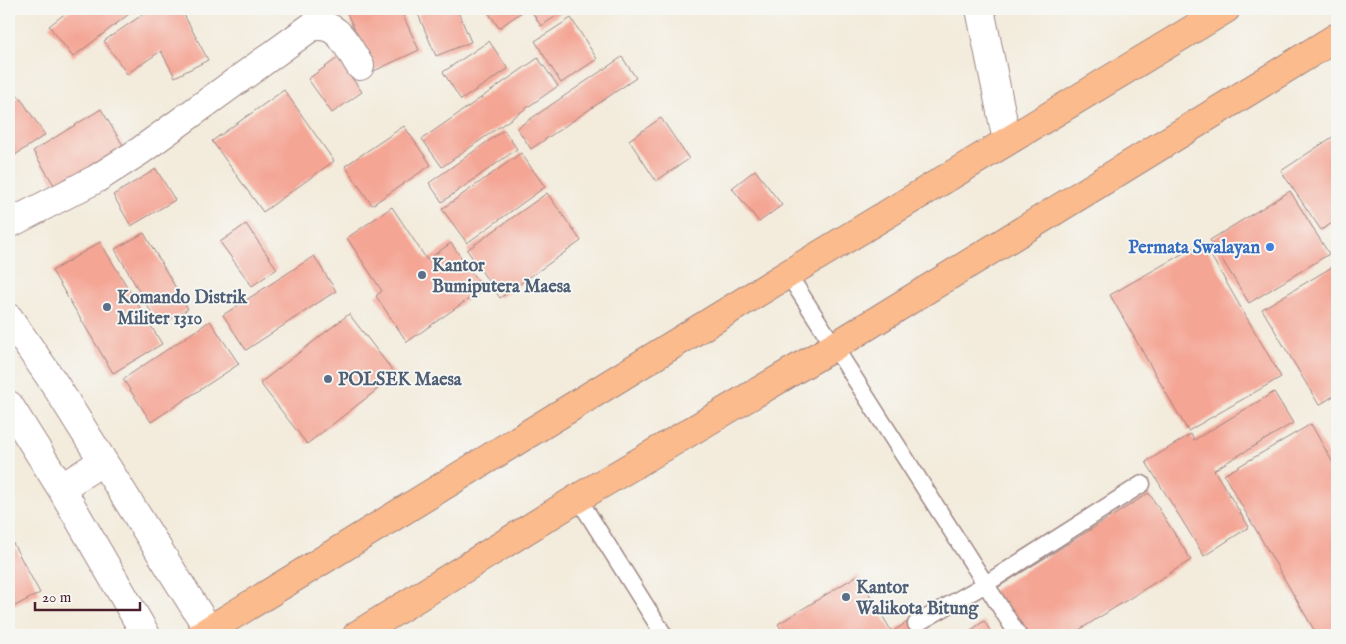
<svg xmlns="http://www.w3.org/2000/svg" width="1346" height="644" font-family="'IM FELL English',serif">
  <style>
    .building { fill: #f4a594 }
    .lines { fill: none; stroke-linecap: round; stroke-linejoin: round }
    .lane-casing { stroke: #9e8583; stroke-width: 19 }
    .street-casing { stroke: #9e8583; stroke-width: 30 }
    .highway-casing { stroke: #9e8583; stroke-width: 30 }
    .lane { stroke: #fff; stroke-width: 16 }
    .street { stroke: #fff; stroke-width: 28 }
    .highway { stroke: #fbbb8c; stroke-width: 28 }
    .shop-dot { fill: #3f7fe0; stroke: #f6f6f2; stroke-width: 2 }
    .service-dot { fill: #5c6f8a; stroke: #f6f6f2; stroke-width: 2 }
    .labels { text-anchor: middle; stroke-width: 4; stroke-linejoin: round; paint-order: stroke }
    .shop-label { font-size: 18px; font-weight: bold; fill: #366cbe; stroke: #f6f6f2; text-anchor: end }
    .service-label { font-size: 18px; font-weight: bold; fill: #4e5e75; stroke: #f6f6f2; text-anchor: start }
  </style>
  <rect width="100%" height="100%" fill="#f6f6f2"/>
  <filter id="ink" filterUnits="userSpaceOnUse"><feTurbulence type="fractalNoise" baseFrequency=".02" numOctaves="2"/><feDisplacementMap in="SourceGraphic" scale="10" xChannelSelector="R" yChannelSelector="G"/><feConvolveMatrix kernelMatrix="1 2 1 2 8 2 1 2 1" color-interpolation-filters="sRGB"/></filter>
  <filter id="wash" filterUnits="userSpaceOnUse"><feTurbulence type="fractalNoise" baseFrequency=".0096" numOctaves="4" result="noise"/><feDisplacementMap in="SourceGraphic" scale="20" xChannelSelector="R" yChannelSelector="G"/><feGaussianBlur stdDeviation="1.12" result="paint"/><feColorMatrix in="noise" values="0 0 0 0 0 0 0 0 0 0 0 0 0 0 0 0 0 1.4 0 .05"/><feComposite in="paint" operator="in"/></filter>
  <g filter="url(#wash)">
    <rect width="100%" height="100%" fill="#f3ebdb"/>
    <g id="blocks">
      <path class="building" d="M71 9H126L129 14 73 57 49 26Z
        M139 9H181L208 60 175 77 161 51 127 74 104 41 142 15Z
        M345 9H400L419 50 374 71Z
        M431 9H457L471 42 436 56 418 14Z
        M486 9H522L523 11 499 28Z
        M530 9H567L541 26Z
        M571 18 597 59 561 83 535 41Z
        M489 41 508 69 461 100 443 72Z
        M622 57 636 78 531 149 517 128Z
        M338 58 362 92 332 113 308 79Z
        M538 58 558 86 442 167 422 139Z
        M284 90 334 161 263 212 212 141Z
        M19 96 45 135 9 159V103Z
        M101 109 127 152 59 193 33 151Z
        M661 118 689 159 656 181 629 140Z
        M404 126 431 165 372 205 345 166Z
        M504 130 517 149 442 202 429 183Z
        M1337 134V220L1321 230 1281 171Z
        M521 153 545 187 467 243 442 209Z
        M156 169 175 200 131 226 113 195Z
        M755 170 782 205 759 222 732 188Z
        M1290 191 1329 254 1249 303 1210 240Z
        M547 193 581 241 500 298 467 250Z
        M392 207 427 260 451 243 483 289 407 342 376 296 382 291 347 238Z
        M246 224 277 269 252 286 220 242Z
        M144 233 188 309 159 326 115 249Z
        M100 242 162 344 113 373 52 271Z
        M1203 242 1281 377 1188 431 1110 295Z
        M314 256 336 291 246 350 223 315Z
        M1337 264V394L1319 405 1262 309Z
        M349 314 396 375 307 444 260 383Z
        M210 321 239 364 151 422 123 379Z
        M1274 392 1293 423 1214 470 1249 527 1204 556 1146 462 1191 434 1194 440Z
        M1311 424 1337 470V635H1317L1224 475Z
        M1149 493 1191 560 1071 635H1019L992 591Z
        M9 536 40 593 9 609Z
        M858 575 892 632 913 618 923 635H785L778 624Z
        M984 621 993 635H964Z"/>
    </g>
  </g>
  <g filter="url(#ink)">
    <use href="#blocks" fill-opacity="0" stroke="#9e8583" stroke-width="1"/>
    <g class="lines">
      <defs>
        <path id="lane" d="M788 274 1018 635
          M578 498 664 635
          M916 624 984 585 1142 484"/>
        <path id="street" d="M980 9 1007 141
          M9 224 96 179 140 151 311 27C338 20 347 46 360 66
          M9 318 54 383 212 635
          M9 405 61 488 146 635
          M61 488 103 461"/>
        <path id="highway" d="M201 635 788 274 1226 9
          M357 635 578 498 835 346 1337 37"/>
      </defs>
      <use href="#lane" class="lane-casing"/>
      <use href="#street" class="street-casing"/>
      <use href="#highway" class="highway-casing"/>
      <use href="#lane" class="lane"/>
      <use href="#street" class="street"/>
      <use href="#highway" class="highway"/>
    </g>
  </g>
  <circle class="shop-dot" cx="1270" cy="247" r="5"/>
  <g class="service-dot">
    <circle cx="422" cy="275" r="5"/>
    <circle cx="107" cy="307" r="5"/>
    <circle cx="328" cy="379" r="5"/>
    <circle cx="846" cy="597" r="5"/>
  </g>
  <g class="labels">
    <g class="shop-label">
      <text x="1260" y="253">Permata Swalayan</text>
    </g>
    <g class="service-label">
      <text x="432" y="271">Kantor<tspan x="432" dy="21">Bumiputera Maesa</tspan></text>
      <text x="117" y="303">Komando Distrik<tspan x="117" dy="21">Militer 1310</tspan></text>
      <text x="338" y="385">POLSEK Maesa</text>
      <text x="856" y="593">Kantor<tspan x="856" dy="21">Walikota Bitung</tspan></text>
    </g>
  </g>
  <rect width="1346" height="644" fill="none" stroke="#f6f6f2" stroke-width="30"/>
  <path d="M35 602v8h105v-8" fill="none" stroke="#4a1f2b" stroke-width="2.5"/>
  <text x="42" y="602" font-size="15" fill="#4a1f2b" stroke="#f6f6f2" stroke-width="4" paint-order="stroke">20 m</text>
</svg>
